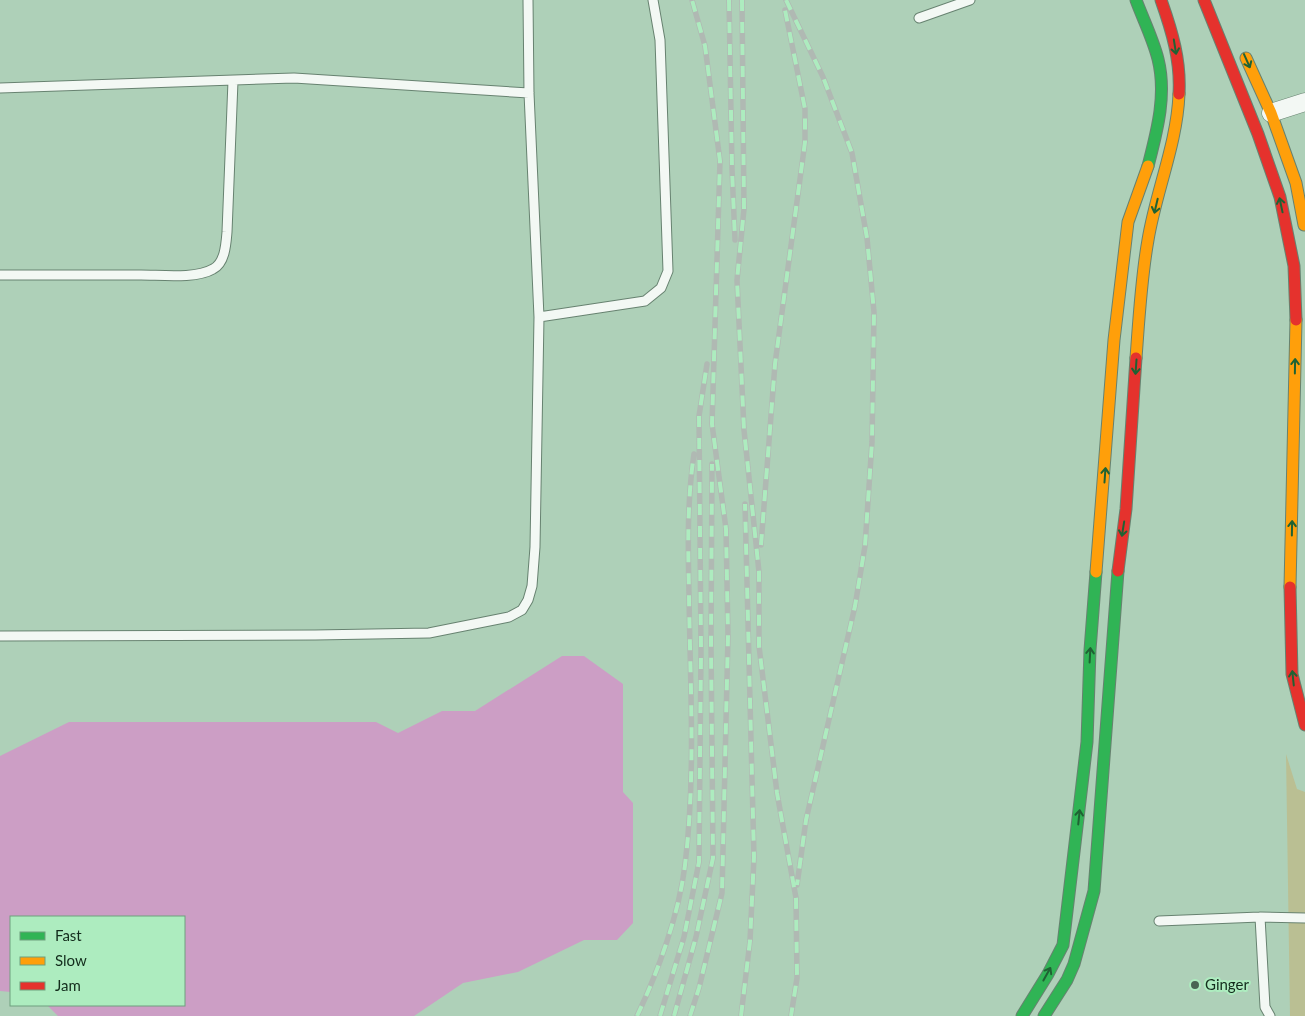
<svg xmlns="http://www.w3.org/2000/svg" width="1305" height="1016" font-family="Lato,sans-serif">
  <style>
    .green { fill: #babf93 }
    .water { fill: #cc9ec5 }
    .lines { fill: none; stroke-linecap: round; stroke-linejoin: round }
    .lane-casing { stroke: #678270; stroke-width: 11 }
    .street-casing { stroke: #678270; stroke-width: 19 }
    .fast-casing { stroke: #678270; stroke-width: 13 }
    .slow-casing { stroke: #678270; stroke-width: 13 }
    .jam-casing { stroke: #678270; stroke-width: 13 }
    .lane { stroke: #f3f8f4; stroke-width: 9 }
    .street { stroke: #f3f8f4; stroke-width: 18 }
    .fast { stroke: #30b455; stroke-width: 11 }
    .slow { stroke: #ff9f0a; stroke-width: 11 }
    .jam { stroke: #e5322d; stroke-width: 11 }
    .rail-casing { stroke: #b0b9b3; stroke-width: 5.5 }
    .rail { stroke: #adecbf; stroke-width: 4; stroke-dasharray: 11; stroke-linecap: butt }
    .oneway { stroke: #1f6233 }
    .poi-dot { fill: #496553; stroke: #adecbf; stroke-width: 2 }
    .labels { text-anchor: middle; stroke-width: 4; stroke-linejoin: round; paint-order: stroke }
    .poi-label { font-size: 15px; fill: #132c1c; stroke: #adecbf; text-anchor: start }
  </style>
  <rect width="100%" height="100%" fill="#aed0b8"/>
  <path class="green" d="M1286 754 1297 789 1305 792V1016H1290Z"/>
  <path class="water" d="M562 656H584L623 684V792L633 803V923L617 940H584L518 972 463 983 414 1016H58L47 1005H184V917H11V992L0 991V756L69 722H376L398 733 442 711H475Z"/>
  <g class="lines">
    <defs>
      <path id="lane" d="M919 18 970 0
        M0 88 294 78 529 93
        M0 275C47 275 94 275 141 275 161 275 196 279 213 269 225 263 226 244 227 232L233 81
        M539 317 645 301 661 288 668 271 660 40 653 0
        M0 636 315 635 429 633 509 617 522 610 528 600 532 586 535 547 539 317 529 93 528 0
        M1260 917 1265 1007 1270 1016
        M1159 921 1260 917 1305 918"/>
      <path id="street" d="M1271 113 1305 102"/>
      <path id="fast" d="M1136 0C1143 19 1153 39 1158 59 1167 95 1157 131 1148 166
        M1022 1016 1048 974 1063 945 1087 742 1090 650 1096 572
        M1044 1016 1067 980 1074 964 1094 891 1118 571"/>
      <path id="slow" d="M1246 58 1271 113 1296 183 1304 225
        M1136 358C1139 319 1141 279 1148 240 1156 191 1177 144 1179 94
        M1096 572 1114 340 1128 222 1148 166
        M1290 587 1296 320"/>
      <path id="jam" d="M1161 0C1172 31 1181 61 1179 94
        M1204 0 1258 134 1280 197 1294 266 1296 320
        M1118 571 1126 509 1136 358
        M1290 587 1292 674 1305 725"/>
    </defs>
    <use href="#lane" class="lane-casing"/>
    <use href="#street" class="street-casing"/>
    <use href="#fast" class="fast-casing"/>
    <use href="#slow" class="slow-casing"/>
    <use href="#jam" class="jam-casing"/>
    <use href="#lane" class="lane"/>
    <use href="#street" class="street"/>
    <use href="#fast" class="fast"/>
    <use href="#slow" class="slow"/>
    <use href="#jam" class="jam"/>
    <defs>
      <path id="rail" d="M729 0 732 169 735 240
        M742 0 744 209 737 280 744 430 759 572V646L777 793 796 898 797 978 791 1016
        M786 0 823 77 852 153 867 238 874 312 872 442 865 546 855 606 806 820 797 885
        M761 545 775 364 805 142V109L785 10
        M637 1016C658 972 679 914 685 865 696 775 690 684 689 594 688 547 687 500 694 454
        M660 1016 684 937 699 862 701 652 699 416 707 364
        M674 1016 696 937 713 858 711 643 712 464
        M690 1016 699 988 722 893 728 636 726 529 712 424 720 161 705 46 692 0
        M741 1016 750 941 754 857 745 504"/>
    </defs>
    <use href="#rail" class="rail-casing"/>
    <use href="#rail" class="rail"/>
  </g>
  <defs><path id="oneway-shaft" d="M-6 0H5M1.5-3L5.5 0L1.5 3" fill="none" stroke-width="1.6" stroke-linecap="round" stroke-linejoin="round" transform="scale(1.25)"/></defs>
  <g class="oneway">
    <use href="#oneway-shaft" transform="translate(1175 47) rotate(81)"/>
    <use href="#oneway-shaft" transform="translate(1247 61) rotate(66)"/>
    <use href="#oneway-shaft" transform="translate(1281 205) rotate(-102)"/>
    <use href="#oneway-shaft" transform="translate(1156 206) rotate(103)"/>
    <use href="#oneway-shaft" transform="translate(1295 366) rotate(-89)"/>
    <use href="#oneway-shaft" transform="translate(1136 367) rotate(94)"/>
    <use href="#oneway-shaft" transform="translate(1105 475) rotate(-86)"/>
    <use href="#oneway-shaft" transform="translate(1292 528) rotate(-89)"/>
    <use href="#oneway-shaft" transform="translate(1123 529) rotate(99)"/>
    <use href="#oneway-shaft" transform="translate(1090 655) rotate(-87)"/>
    <use href="#oneway-shaft" transform="translate(1293 678) rotate(-96)"/>
    <use href="#oneway-shaft" transform="translate(1079 817) rotate(-84)"/>
    <use href="#oneway-shaft" transform="translate(1047 974) rotate(-61)"/>
  </g>
  <circle class="poi-dot" cx="1195" cy="985" r="5"/>
  <g class="labels">
    <g class="poi-label">
      <text x="1205" y="990">Ginger</text>
    </g>
  </g>
  <rect x="10" y="916" width="175" height="90" fill="#adecbf" stroke="#6f9f7e"/>
  <rect x="20" y="932" width="25" height="8" fill="#30b455" stroke="#6f9f7e"/>
  <text x="55" y="941" font-size="15" fill="#132c1c">Fast</text>
  <rect x="20" y="957" width="25" height="8" fill="#ff9f0a" stroke="#6f9f7e"/>
  <text x="55" y="966" font-size="15" fill="#132c1c">Slow</text>
  <rect x="20" y="982" width="25" height="8" fill="#e5322d" stroke="#6f9f7e"/>
  <text x="55" y="991" font-size="15" fill="#132c1c">Jam</text>
</svg>
